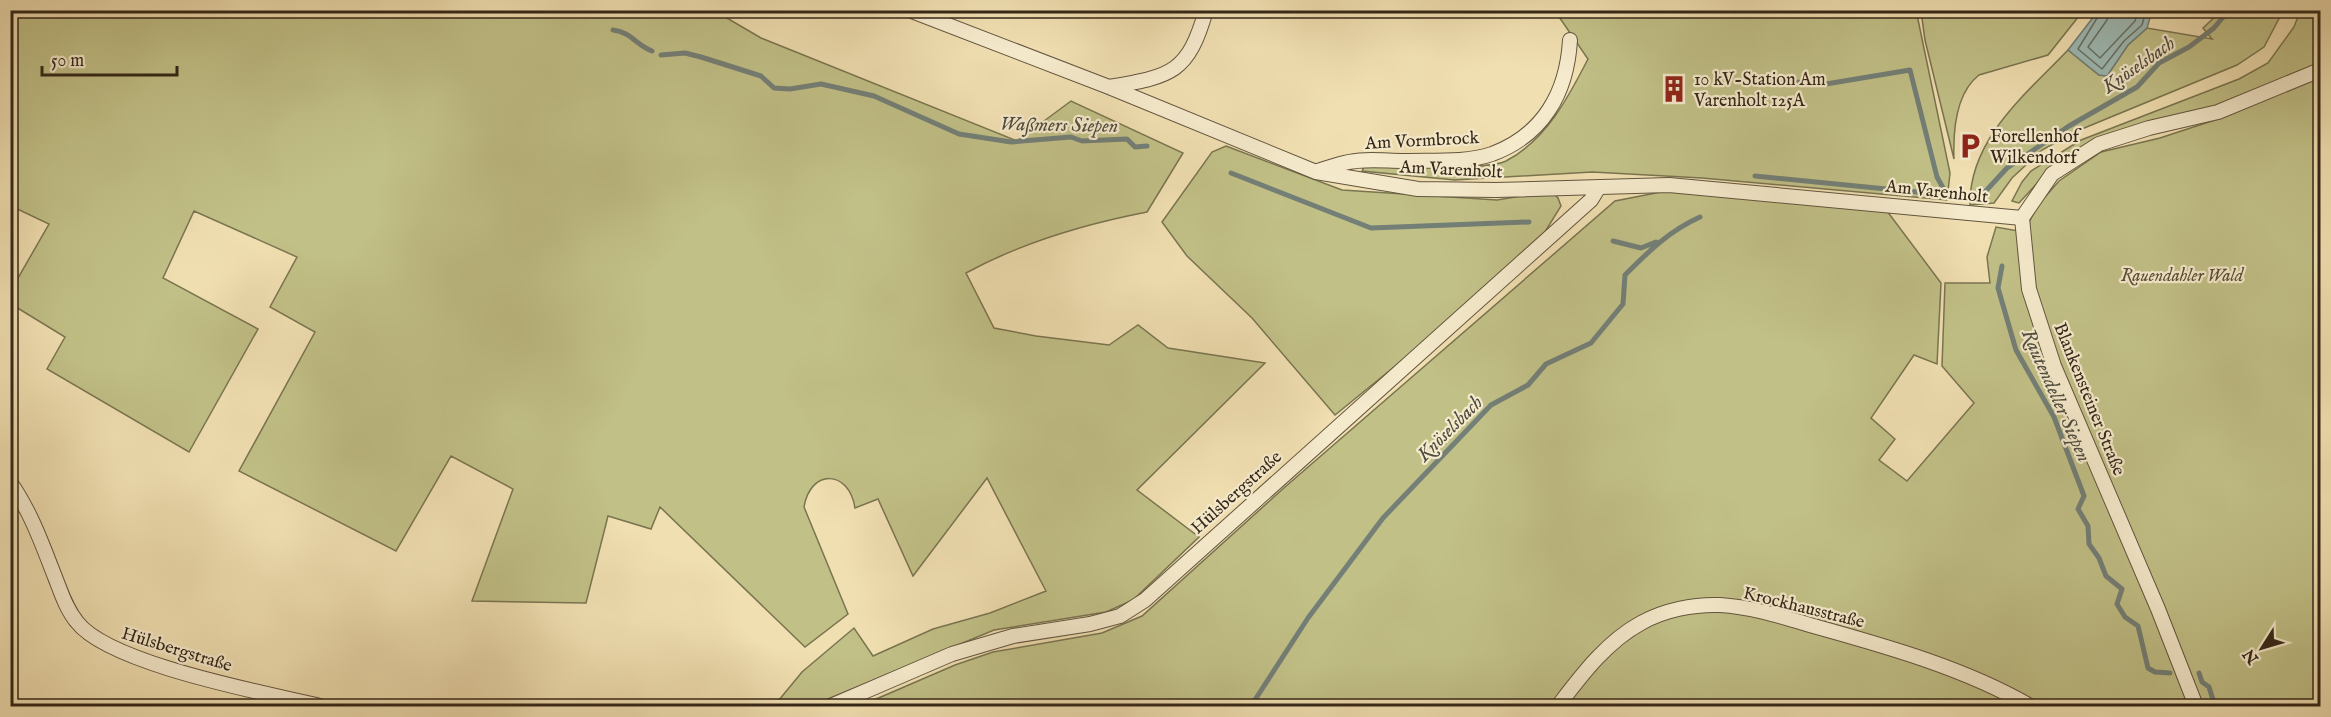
<svg xmlns="http://www.w3.org/2000/svg" width="2331" height="717" font-family="'IM FELL English',serif">
  <style>
    .green { fill: #c1c087; stroke: #7a7450; stroke-width: 1.5 }
    .water { fill: #9dbab5; stroke: #737f77; stroke-width: 1.5 }
    .lines { fill: none; stroke-linecap: round; stroke-linejoin: round }
    .shore { stroke: #687067; stroke-width: 1.5 }
    .stream { stroke: #737f77; stroke-width: 5 }
    .street-casing { stroke: #63553f; stroke-width: 16 }
    .street { stroke: #f5eacc; stroke-width: 14 }
    .labels { text-anchor: middle; stroke-width: 4.5; stroke-linejoin: round; paint-order: stroke }
    .poi-label { font-size: 18px; fill: #342719; stroke: #f5eacc; text-anchor: start }
    .street-label { font-size: 18px; fill: #342719; stroke: #f5eacc }
    .park-label { font-size: 18px; font-style: italic; fill: #574d34; stroke: #f5eacc }
    .water-label { font-size: 20px; font-style: italic; fill: #4e4c40; stroke: #f5eacc }
  </style>
  <rect width="100%" height="100%" fill="#f0dfb1"/>
  <filter id="stains"><feTurbulence type="fractalNoise" baseFrequency=".00333" numOctaves="4"/><feColorMatrix values="0 0 0 0 .2 0 0 0 0 .09 0 0 0 0 .02 0 0 0 .5 -.17"/></filter>
  <radialGradient id="worn" r=".72"><stop offset=".6" stop-color="#630" stop-opacity="0"/><stop offset="1" stop-color="#630" stop-opacity=".3"/></radialGradient>
  <path class="green" d="M1916 10 1950 173 1947 200 1702 178 1592 172 1455 180 1362 171 1364 167C1392 166 1485 171 1506 161 1546 140 1568 98 1588 59L1555 11Z
    M11 11H715L761 38 1017 141 1071 101 1183 153 1147 212C1085 224 1021 243 966 273L994 328 1036 336 1109 345 1138 325 1168 348 1265 363 1137 490 1199 537 1133 600 1106 612 994 630 811 706H774L802 672 854 628 873 656 933 629 990 613 1046 591 987 478 913 576 878 499 855 508C849 469 810 469 804 507L848 614 805 647 660 507 651 529 608 516 586 603 472 601 513 489 451 456 396 551 239 471 315 332 270 307 297 257 194 211 163 278 258 329 189 452 47 369 65 337 11 304 10 292 49 224 11 206Z
    M1921 11V10L2083 11 2048 55 1979 75C1956 93 1953 132 1954 159L1925 40Z
    M2221 11H2283L2264 47 2237 65 2077 131 2042 150 2012 178 1994 203 1970 205C1969 139 2026 94 2068 50L2099 75 2107 76 2128 45 2147 28 2212 39 2203 28Z
    M2300 11H2320V63L2287 79 2050 169 2019 203 2012 201 2022 182 2031 171 2081 140 2239 79 2268 63 2294 27Z
    M2320 77V706H860L955 665 993 652 1102 633 1142 616 1285 487 1615 201 1666 191 1887 211 1941 283 1937 364 1914 355 1871 418 1895 439 1879 460 1907 481 1974 403 1942 366 1945 283H1990L1987 257 1996 227 2024 232 2038 205 2059 181 2101 152 2160 138 2221 118Z
    M1226 146 1342 190 1497 200 1551 191 1558 198 1561 206 1540 240 1410 354 1335 415 1252 318 1187 256 1162 222 1212 152Z"/>
  <path class="water" d="M2098 11H2152L2147 28 2128 45 2107 76 2099 75 2068 50Z"/>
  <g class="lines">
    <path class="shore" d="M2102 10 2078 49 2102 69 2124 41 2142 25 2146 10
      M2110 10 2107 20 2088 47 2100 58 2135 21 2138 10"/>
    <path class="stream" d="M597 10 600 13
      M613 30C631 32 636 45 652 51
      M661 55 685 53 701 57 761 76 774 88 790 89 821 84 874 96 959 134 1011 142 1071 137 1082 141 1127 139 1135 147 1147 146
      M1745 79 1826 84 1910 70 1937 177 1947 195 1755 176
      M1231 173 1371 228 1529 222
      M1971 197 1983 194 2007 168 2069 126 2137 87 2159 63 2189 47 2214 28 2229 10
      M1613 241 1641 248 1656 242
      M2002 266 1998 288 2016 350 2054 417 2084 496 2078 509 2088 526 2089 544 2099 558 2106 576 2122 589 2117 604 2125 617 2138 626 2148 668 2155 672 2170 673
      M2199 673 2202 682 2209 687 2215 706
      M1251 706 1308 618 1383 518 1491 405 1528 385 1546 364 1591 343 1623 304 1625 275C1649 251 1669 231 1700 217"/>
    <defs>
      <path id="street" d="M909 10 1109 87 1316 172 1418 189 1496 190 1669 185 2022 218
        M1109 87C1171 76 1188 74 1206 10
        M1318 171C1327 168 1335 165 1344 163 1363 158 1385 161 1404 161 1432 160 1465 163 1492 154 1543 135 1567 93 1570 40
        M10 482C31 512 42 544 55 577 61 592 66 609 77 622 109 664 265 693 320 706
        M831 706 952 654 1013 636 1090 624 1120 616 1145 600 1591 200 1599 187
        M1558 706C1581 676 1606 642 1641 623 1664 610 1694 604 1720 605 1753 607 1786 618 1817 627 1889 647 1966 669 2030 706
        M2196 706 2158 609 2054 366 2029 289 2022 218 2052 174 2099 144 2149 128 2218 112 2320 70"/>
    </defs>
    <use href="#street" class="street-casing"/>
    <use href="#street" class="street"/>
  </g>
  <defs>
    <symbol id="building-bare" viewBox="-9 -9 18 18"><path d="M-4-6H4V6H1V3H-1V6H-4ZM-2.5-4.3h1.7v1.8h-1.7ZM.8-4.3h1.7v1.8H.8ZM-2.5-1h1.7V.8h-1.7ZM.8-1h1.7V.8H.8Z" fill="#8f2418" stroke="#f5eacc" stroke-width="2.5" paint-order="stroke"/></symbol>
    <symbol id="parking-bare" viewBox="-9 -9 18 18"><path d="M-3.5-5.5H1a3.5 3.5 0 0 1 0 7H-1V5.5H-3.5ZM-1-3.4V-.6H.8a1.4 1.4 0 0 0 0-2.8Z" fill="#8f2418" stroke="#f5eacc" stroke-width="2.5" paint-order="stroke"/></symbol>
  </defs>
  <g fill-rule="evenodd">
    <use href="#building-bare" x="1655" y="70" width="38" height="38"/>
    <use href="#parking-bare" x="1951" y="127" width="38" height="38"/>
  </g>
  <g class="labels">
    <g class="poi-label">
      <text x="1694" y="85">10 kV-Station Am<tspan x="1694" dy="21">Varenholt 125A</tspan></text>
      <text x="1990" y="142">Forellenhof<tspan x="1990" dy="21">Wilkendorf</tspan></text>
    </g>
    <g class="street-label">
      <text transform="translate(1422 140) rotate(-3)" y="6">Am Vormbrock</text>
      <text transform="translate(1451 169) rotate(3)" y="6">Am Varenholt</text>
      <text transform="translate(1937 191) rotate(6)" y="6">Am Varenholt</text>
      <text transform="translate(2090 399) rotate(68)" y="6">Blankensteiner Straße</text>
      <text transform="translate(1236 492) rotate(-42)" y="6">Hülsbergstraße</text>
      <text transform="translate(1804 607) rotate(14)" y="6">Krockhausstraße</text>
      <text transform="translate(177 649) rotate(17)" y="6">Hülsbergstraße</text>
    </g>
    <g class="park-label">
      <text x="2182" y="281">Rauendahler Wald</text>
    </g>
    <g class="water-label">
      <text transform="translate(2138 64) rotate(-35)" y="7">Knöselsbach</text>
      <text transform="translate(1059 124) rotate(1)" y="7">Waßmers Siepen</text>
      <text transform="translate(2057 395) rotate(66)" y="7">Rautendeller Siepen</text>
      <text transform="translate(1449 428) rotate(-45)" y="7">Knöselsbach</text>
    </g>
  </g>
  <rect width="2331" height="717" fill="none" stroke="#f0dfb1" stroke-width="36"/>
  <rect x="12" y="12" width="2307" height="693" fill="none" stroke="#342719" stroke-width="3"/>
  <rect x="18" y="18" width="2295" height="681" fill="none" stroke="#342719" stroke-width="1.5"/>
  <g transform="translate(2262 648) rotate(233)" stroke="#f5eacc" stroke-width="4.5" paint-order="stroke">
  <path d="M0-4.5L10 22L0 15L-10 22Z" fill="#342719"/>
  <text y="-9" font-size="16" font-weight="bold" text-anchor="middle" fill="#342719">N</text>
  </g>
  <path d="M42 66v9h135v-9" fill="none" stroke="#342719" stroke-width="3"/>
  <text x="51" y="66" font-size="18" fill="#342719" stroke="#f5eacc" stroke-width="4.5" paint-order="stroke">50 m</text>
  <rect width="100%" height="100%" filter="url(#stains)"/>
  <rect width="100%" height="100%" fill="url(#worn)"/>
</svg>
